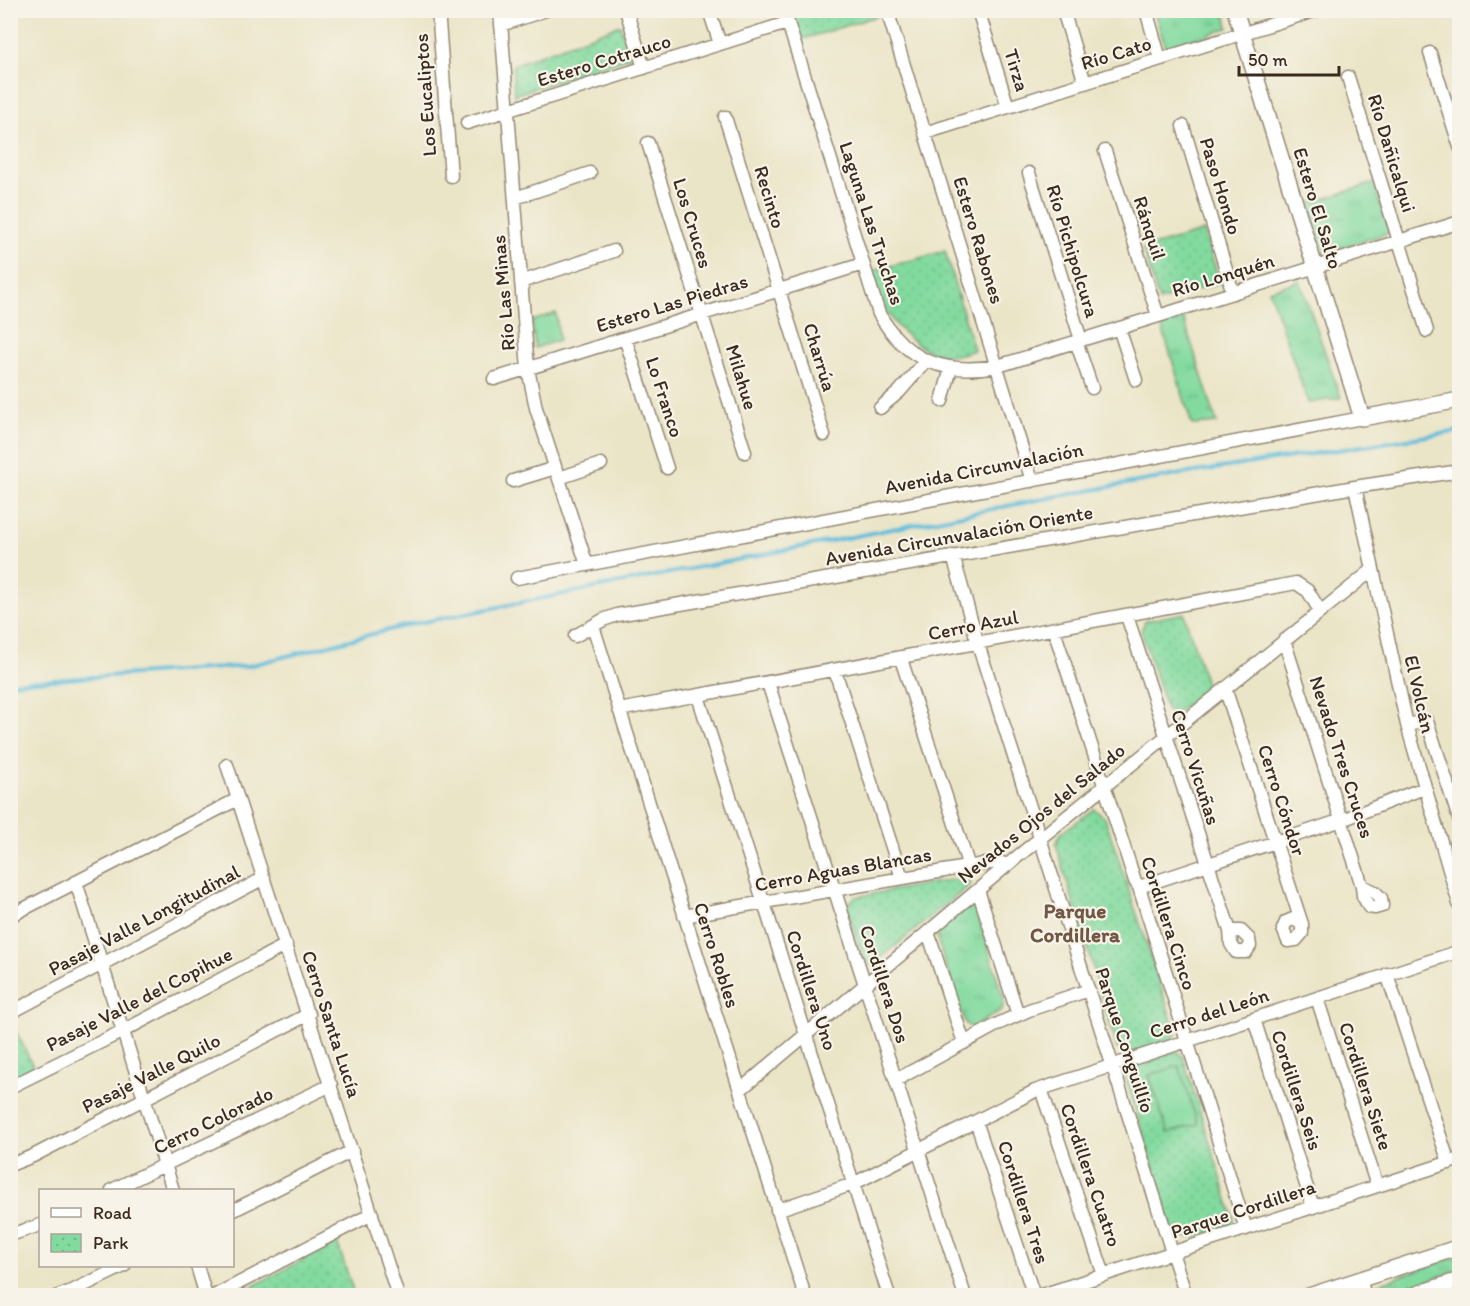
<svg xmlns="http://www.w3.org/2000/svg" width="1470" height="1306" font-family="Itim,sans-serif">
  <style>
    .grass { fill: url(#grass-tufts); stroke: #5e825e; stroke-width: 1.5 }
    .park { fill: url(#park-dots); stroke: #5e825e; stroke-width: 1.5 }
    .pitch { fill: #82da9f; stroke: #5e825e; stroke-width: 1.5 }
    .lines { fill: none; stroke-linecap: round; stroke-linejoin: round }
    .stream { stroke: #5bbbda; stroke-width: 4 }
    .minor-casing { stroke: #938873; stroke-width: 15 }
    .tertiary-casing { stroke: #938873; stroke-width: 18 }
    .minor { stroke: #fff; stroke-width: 12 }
    .tertiary { stroke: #fff; stroke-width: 15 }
    .labels { text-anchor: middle; stroke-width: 4.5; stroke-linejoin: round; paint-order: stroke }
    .street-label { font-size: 20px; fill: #3b2a1e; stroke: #f7f3e8 }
    .neighbourhood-label { font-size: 21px; font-weight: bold; fill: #725844; stroke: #f7f3e8 }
  </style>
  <defs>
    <pattern id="grass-tufts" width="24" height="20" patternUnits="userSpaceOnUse" patternTransform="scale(1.5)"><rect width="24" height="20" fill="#82da9f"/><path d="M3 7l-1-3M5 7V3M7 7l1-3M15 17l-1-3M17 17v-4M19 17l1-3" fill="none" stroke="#71bb88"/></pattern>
    <pattern id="park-dots" width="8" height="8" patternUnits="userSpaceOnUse" patternTransform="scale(1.5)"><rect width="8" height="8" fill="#82da9f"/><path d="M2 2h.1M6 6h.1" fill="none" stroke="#71bb88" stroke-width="1.8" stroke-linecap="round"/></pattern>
  </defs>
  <rect width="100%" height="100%" fill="#f7f3e8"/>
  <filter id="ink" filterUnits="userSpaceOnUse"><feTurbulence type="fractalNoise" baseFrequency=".0167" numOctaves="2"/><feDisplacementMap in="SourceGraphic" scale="12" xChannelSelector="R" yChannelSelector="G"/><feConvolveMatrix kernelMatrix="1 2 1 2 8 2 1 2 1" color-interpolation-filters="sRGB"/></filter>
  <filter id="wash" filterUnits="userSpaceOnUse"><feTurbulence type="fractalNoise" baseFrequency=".008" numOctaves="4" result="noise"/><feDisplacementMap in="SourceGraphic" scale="24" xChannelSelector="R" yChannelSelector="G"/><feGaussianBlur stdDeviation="1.35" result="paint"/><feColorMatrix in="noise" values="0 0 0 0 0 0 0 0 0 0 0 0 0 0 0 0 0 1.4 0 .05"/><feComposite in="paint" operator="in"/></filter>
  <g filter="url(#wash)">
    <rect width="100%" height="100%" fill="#ebe5c8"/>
    <path class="grass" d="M1154 11H1225L1228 28 1166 49Z
      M1374 183 1389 233 1327 252 1320 247 1307 204Z
      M1300 281 1341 398 1308 403 1269 290Z
      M556 313 559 340 535 348 532 321Z
      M1183 317 1217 423 1192 425 1162 327Z
      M969 906 976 908 1004 1000 1002 1010 972 1028 965 1023 937 939 938 931Z
      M1459 1256V1270L1384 1295H1373L1369 1287Z"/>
    <path class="park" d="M791 11H875L877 16 800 40Z
      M620 25 630 57 514 95 513 65Z
      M1204 231 1220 283 1159 301 1143 249Z
      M945 251 974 350C968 352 962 354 956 355 924 359 891 326 881 299 877 290 875 280 872 271Z
      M1184 613 1207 687 1176 713 1167 711 1141 631 1145 621Z
      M1094 809 1105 818 1176 1033 1174 1038C1158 1044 1131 1060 1117 1048L1056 844 1061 833Z
      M967 877 971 884 872 965 864 961 846 906 855 897Z
      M12 1023 34 1068 11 1081 10 1024Z
      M1169 1052H1178L1183 1057 1234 1219 1232 1224C1215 1229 1189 1245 1173 1231L1125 1075C1129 1059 1155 1057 1169 1052Z
      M337 1242 353 1290 350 1295H236Z"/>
    <path class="pitch" d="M1179 1066 1198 1124 1168 1133 1149 1075Z"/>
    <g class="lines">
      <path class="stream" d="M10 683 248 666 408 625 1053 497 1182 474 1460 431"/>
    </g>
  </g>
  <g filter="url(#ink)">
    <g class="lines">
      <defs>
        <path id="minor" d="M438 10 451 176
          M500 10 528 369 536 408 587 565
          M626 10 644 68
          M709 10 720 44
          M784 10 879 314C907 362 944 375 998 366L1460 222
          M887 10 1032 481
          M978 10 1008 107
          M1063 10 1085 83
          M1146 10 1160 59
          M501 25 546 10
          M1430 53 1460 147
          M1348 77 1427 331
          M725 117 824 435
          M467 123 787 23
          M1183 126 1233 293
          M925 133 1317 10
          M648 143 745 452
          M1105 151 1158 316
          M1029 173 1081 340
          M515 198 590 173
          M521 282 614 251
          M1119 328 1136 380
          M625 338 667 468
          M1076 341 1092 388
          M494 379 863 264
          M942 401 951 368
          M880 408 899 392 926 361
          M559 478 601 464
          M513 481 555 468
          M1355 487 1407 725 1460 907
          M953 556 978 644 1186 1296
          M517 578 1362 418
          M1127 616 1230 931 1231 944 1236 952H1246L1250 946 1249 939 1241 931H1230
          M593 626 805 1296
          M1054 630 1135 881 1139 887 1246 1229
          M575 636 603 620 617 615 1355 487 1460 471
          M1284 640 1362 886 1363 896 1369 907 1375 908 1382 906 1381 898 1375 892 1362 886
          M901 659 969 867
          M835 671 902 878
          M768 683 965 1296
          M1225 688 1302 924V933L1296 940 1288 941 1283 929 1286 922 1293 919 1302 924
          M698 696 889 1296
          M619 710 1296 583 1308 591 1320 611
          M1407 725 1427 721 1460 822
          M227 765 398 1296
          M76 882 173 1190
          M1139 887 1342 820 1424 788
          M978 890 1018 1015
          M10 916 238 799
          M684 916 996 862 1002 863 1007 865
          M928 932 964 1043
          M1387 974 1449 1163
          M1317 998 1377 1186
          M10 1013 264 878
          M1254 1019 1313 1207
          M896 1080 1000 1023 1029 1010 1089 990
          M10 1087 123 1031 286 945
          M1041 1089 1104 1275
          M740 1090 1017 857 1371 571
          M976 1121 1034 1296
          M10 1165 33 1156 309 1014
          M112 1190 331 1085
          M777 1210 853 1184 1035 1091 1460 951
          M232 1211 352 1151
          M10 1235 40 1225
          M197 1266 206 1296
          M1360 1279 1365 1296
          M58 1296 74 1290 124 1266
          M214 1296 372 1214
          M1039 1296 1460 1159"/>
        <path id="tertiary" d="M1235 10 1362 418 1460 400
          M1309 1296 1460 1247
          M1411 1296 1460 1280"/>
      </defs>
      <use href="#minor" class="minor-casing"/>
      <use href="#tertiary" class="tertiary-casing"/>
      <use href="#minor" class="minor"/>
      <use href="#tertiary" class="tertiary"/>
    </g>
  </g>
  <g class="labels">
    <g class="street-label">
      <text transform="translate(1116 53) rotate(-17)" y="7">Río Cato</text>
      <text transform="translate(604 60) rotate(-17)" y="7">Estero Cotrauco</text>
      <text transform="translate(1017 70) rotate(73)" y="7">Tirza</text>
      <text transform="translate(425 95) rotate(-94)" y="7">Los Eucaliptos</text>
      <text transform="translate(1392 153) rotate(73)" y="7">Río Dañicalqui</text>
      <text transform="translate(1221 186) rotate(73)" y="7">Paso Hondo</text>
      <text transform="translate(770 197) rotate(73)" y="7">Recinto</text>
      <text transform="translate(1318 208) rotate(73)" y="7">Estero El Salto</text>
      <text transform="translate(693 223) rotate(73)" y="7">Los Cruces</text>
      <text transform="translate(872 223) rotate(72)" y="7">Laguna Las Truchas</text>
      <text transform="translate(1150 228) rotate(72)" y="7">Ránquil</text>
      <text transform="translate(979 240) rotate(73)" y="7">Estero Rabones</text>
      <text transform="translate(1073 251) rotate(73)" y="7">Río Pichipolcura</text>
      <text transform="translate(1223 275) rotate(-17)" y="7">Río Lonquén</text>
      <text transform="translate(503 293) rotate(-95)" y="7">Río Las Minas</text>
      <text transform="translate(672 303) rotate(-17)" y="7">Estero Las Piedras</text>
      <text transform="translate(820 357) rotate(73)" y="7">Charrúa</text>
      <text transform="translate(742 377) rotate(73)" y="7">Milahue</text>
      <text transform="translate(665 397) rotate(72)" y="7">Lo Franco</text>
      <text transform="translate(984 468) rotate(-11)" y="7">Avenida Circunvalación</text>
      <text transform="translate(959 535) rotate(-10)" y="7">Avenida Circunvalación Oriente</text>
      <text transform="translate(973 625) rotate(-11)" y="7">Cerro Azul</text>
      <text transform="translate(1420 694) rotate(77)" y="7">El Volcán</text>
      <text transform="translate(1342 757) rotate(72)" y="7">Nevado Tres Cruces</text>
      <text transform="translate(1196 767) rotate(72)" y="7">Cerro Vicuñas</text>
      <text transform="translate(1282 800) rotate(72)" y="7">Cerro Cóndor</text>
      <text transform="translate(1041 813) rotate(-39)" y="7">Nevados Ojos del Salado</text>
      <text transform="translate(843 869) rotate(-10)" y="7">Cerro Aguas Blancas</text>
      <text transform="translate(144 920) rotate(-28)" y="7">Pasaje Valle Longitudinal</text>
      <text transform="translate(1169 923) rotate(72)" y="7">Cordillera Cinco</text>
      <text transform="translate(717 955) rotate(72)" y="7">Cerro Robles</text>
      <text transform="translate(885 984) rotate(72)" y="7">Cordillera Dos</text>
      <text transform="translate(812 990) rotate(72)" y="7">Cordillera Uno</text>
      <text transform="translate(139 999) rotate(-27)" y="7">Pasaje Valle del Copihue</text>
      <text transform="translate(1209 1013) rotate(-18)" y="7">Cerro del León</text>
      <text transform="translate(332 1024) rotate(72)" y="7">Cerro Santa Lucía</text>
      <text transform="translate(1125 1040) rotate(72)" y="7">Parque Conguillío</text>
      <text transform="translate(151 1073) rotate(-27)" y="7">Pasaje Valle Quilo</text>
      <text transform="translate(1366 1086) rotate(72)" y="7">Cordillera Siete</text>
      <text transform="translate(1297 1090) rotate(72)" y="7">Cordillera Seis</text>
      <text transform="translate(213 1120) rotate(-26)" y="7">Cerro Colorado</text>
      <text transform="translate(1091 1175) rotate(71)" y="7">Cordillera Cuatro</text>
      <text transform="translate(1024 1202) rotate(72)" y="7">Cordillera Tres</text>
      <text transform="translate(1243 1209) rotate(-18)" y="7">Parque Cordillera</text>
    </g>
    <g class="neighbourhood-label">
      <text x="1075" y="918">Parque<tspan x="1075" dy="24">Cordillera</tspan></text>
    </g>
  </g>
  <rect width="1470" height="1306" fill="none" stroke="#f7f3e8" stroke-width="36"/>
  <rect x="39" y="1189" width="195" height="78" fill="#f7f3e8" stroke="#aca397" stroke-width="1.5"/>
  <rect x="51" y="1208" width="30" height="9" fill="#ffffff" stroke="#aca397" stroke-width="1.5"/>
  <text x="93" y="1219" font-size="18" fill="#3b2a1e">Road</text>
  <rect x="51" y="1234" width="30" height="18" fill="url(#park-dots)" stroke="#aca397" stroke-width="1.5"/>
  <text x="93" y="1249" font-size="18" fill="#3b2a1e">Park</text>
  <path d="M1239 66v9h100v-9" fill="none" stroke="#3b2a1e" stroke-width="3"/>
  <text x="1248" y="66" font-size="18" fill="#3b2a1e" stroke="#f7f3e8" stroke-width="4.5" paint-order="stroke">50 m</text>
</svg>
